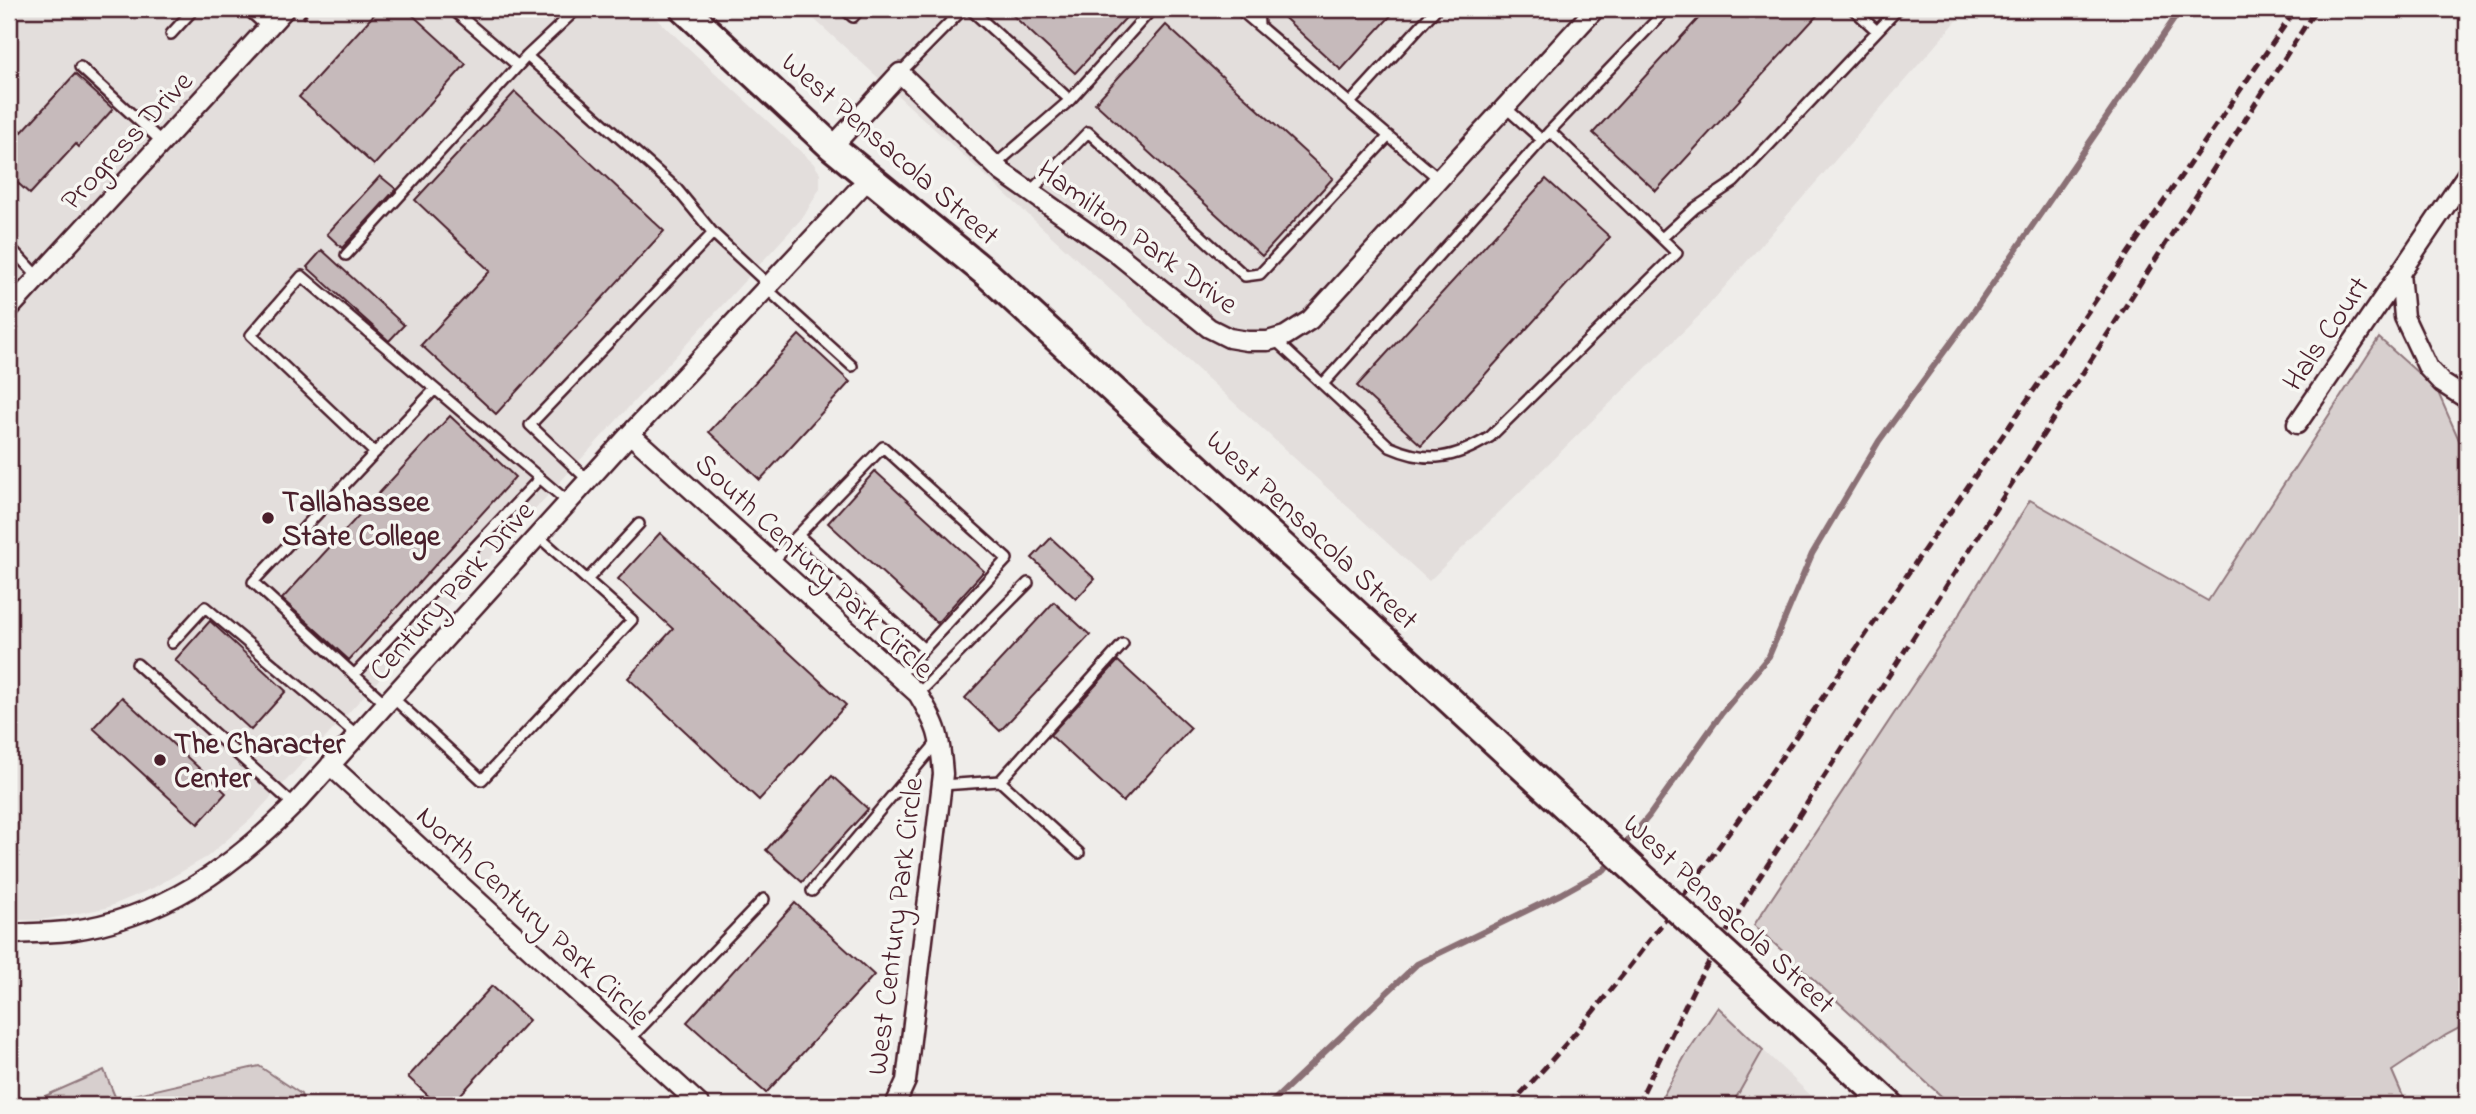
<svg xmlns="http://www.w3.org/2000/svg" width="2476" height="1114" font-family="'Indie Flower',sans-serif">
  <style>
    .built { fill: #e3dedc }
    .green { fill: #d7cfce; stroke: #90777c; stroke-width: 2 }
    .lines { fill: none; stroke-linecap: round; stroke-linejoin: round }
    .stream { stroke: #8a6f74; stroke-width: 6 }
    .building { fill: #c6babb; stroke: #4a1f2b; stroke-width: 2 }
    .lane-casing { stroke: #4a1f2b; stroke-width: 14 }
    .street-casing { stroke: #4a1f2b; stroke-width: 23 }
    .secondary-casing { stroke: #4a1f2b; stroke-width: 32 }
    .path { stroke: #4a1f2b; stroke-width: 3.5; stroke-dasharray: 5 5; stroke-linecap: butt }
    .lane { stroke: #f6f6f2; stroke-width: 9 }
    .street { stroke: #f6f6f2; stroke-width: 18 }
    .secondary { stroke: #f6f6f2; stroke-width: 26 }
    .rail { stroke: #4a1f2b; stroke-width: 5; stroke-dasharray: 10 5; stroke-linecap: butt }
    .secondary-bridge-casing { stroke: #4a1f2b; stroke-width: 32; stroke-linecap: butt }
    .secondary-bridge { stroke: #f6f6f2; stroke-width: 26 }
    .poi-dot { fill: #4a1f2b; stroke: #f6f6f2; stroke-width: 2.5 }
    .labels { text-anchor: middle; stroke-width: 7; stroke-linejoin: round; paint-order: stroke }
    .street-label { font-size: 30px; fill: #4a1f2b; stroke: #f6f6f2 }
    .poi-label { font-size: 30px; font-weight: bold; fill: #4a1f2b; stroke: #f6f6f2; text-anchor: start }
  </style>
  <rect width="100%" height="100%" fill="#efedea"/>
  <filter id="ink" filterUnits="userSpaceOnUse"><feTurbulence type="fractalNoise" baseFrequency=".0143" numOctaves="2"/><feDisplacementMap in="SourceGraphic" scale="14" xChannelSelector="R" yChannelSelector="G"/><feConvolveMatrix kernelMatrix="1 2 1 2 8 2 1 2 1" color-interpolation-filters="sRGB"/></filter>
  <g filter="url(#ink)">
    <path class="built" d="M9 9H646L813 163 820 173V188L804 216 251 819 207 857 153 888 106 908 42 920H9Z
      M803 9H1967L1701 314 1429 581Z
      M1763 1050 1821 1105H1732Z"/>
    <path class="green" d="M2379 338 2437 390 2467 458V1024L2446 1035 2392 1071 2405 1101 2396 1105H1951L1754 925 1952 626 2030 500 2208 601Z
      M1718 1007 1763 1050 1732 1105H1658L1685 1056Z
      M259 1066 301 1094 304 1105 27 1104 104 1070 116 1099Z"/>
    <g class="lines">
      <path class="stream" d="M1620 850 1649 816 1722 713 1769 656 1812 554 1879 441 1974 311 2181 9
        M1269 1105 1417 964 1561 894 1604 870 1613 859"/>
    </g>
    <path class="building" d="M379 9H406L466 64 374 165 299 97Z
      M1006 9H1134L1075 73Z
      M1275 9H1397L1341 70Z
      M1707 9H1823L1656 191 1593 133Z
      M1166 25 1333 178 1262 256 1095 103Z
      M75 74 113 109 79 147 76 144 30 194 9 175V120L22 132Z
      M515 92 664 231 496 414 421 345 490 271 415 200Z
      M380 176 396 189 342 248 327 234Z
      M1546 179 1610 237 1421 445 1357 386Z
      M322 250 404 325 389 341 307 267Z
      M799 335 850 382 760 480 709 432Z
      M450 416 515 477 349 660 282 599Z
      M875 471 984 571 937 623 828 523Z
      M660 533 846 705 759 800 628 678 673 629 618 579Z
      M1051 538 1095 579 1076 599 1032 558Z
      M1054 602 1090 635 1000 731 965 698Z
      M210 621 286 691 251 730 175 660Z
      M1118 661 1191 728 1123 802 1050 735Z
      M122 697 226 793 198 824 93 728Z
      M832 776 868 809 802 882 766 850Z
      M795 903 874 975 766 1093 687 1022Z
      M492 986 529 1020 451 1105H438L408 1077Z"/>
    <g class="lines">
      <defs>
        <path id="lane" d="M247 9 268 28
          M452 9 518 66
          M844 9 853 17 860 9
          M970 9 1070 100
          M1239 9 1439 179
          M1258 9 1259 25
          M1853 9 1877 31
          M171 34 194 9
          M527 56 676 188 713 233 769 285
          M80 67 162 142
          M900 73 963 9
          M1350 103 1436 9
          M1505 107 1542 140
          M995 165 1070 100 1152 9
          M1030 192 1088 132 1245 276 1260 274 1389 136
          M1662 238 1695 208 1734 182 1898 9
          M9 246 38 277
          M346 255 527 56 577 9
          M766 288 852 366
          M1274 339 1390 447C1429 464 1454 459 1490 437L1677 253 1550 131
          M1323 384 1550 131 1667 9
          M375 453 251 335 302 276 568 502
          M588 480 530 425 713 233
          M798 535 924 649
          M772 562 883 447 1007 559 899 676
          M587 580 639 524
          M172 643 205 607 357 735
          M137 664 294 805
          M354 675 540 478
          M918 694 1028 583
          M392 697 482 780 632 620 538 536
          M386 704 253 582 435 389
          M1000 781 1079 853
          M942 785 1000 781 1123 644
          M812 891 939 740
          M629 1040 764 899"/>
        <path id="street" d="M832 147 900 73 1002 172 1115 252 1209 328 1229 338 1247 341H1268L1285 336 1310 320 1595 9
          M2467 174 2400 273 2404 317 2428 368 2442 383 2467 399
          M9 309 285 9
          M2297 424 2400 273
          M630 434 918 694C938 727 940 735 943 774L906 1081 895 1105
          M330 765 700 1105
          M9 934C28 933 48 933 68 931 163 918 232 868 298 801L630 434 870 177"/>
        <path id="secondary" d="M684 9 832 147 987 274 1555 797
          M1766 991 1890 1105"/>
      </defs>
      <use href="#lane" class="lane-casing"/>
      <use href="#street" class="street-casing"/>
      <use href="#secondary" class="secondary-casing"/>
      <path class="path" d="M303 18 311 9
        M9 337 18 327"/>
      <use href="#lane" class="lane"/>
      <use href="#street" class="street"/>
      <use href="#secondary" class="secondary"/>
      <path class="rail" d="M1510 1105C1598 1014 1672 912 1746 809L2296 9
        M1637 1105 1696 984 1754 886 2316 9"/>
      <defs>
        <path id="secondary-bridge" d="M1555 797 1766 991"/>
      </defs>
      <use href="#secondary-bridge" class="secondary-bridge-casing"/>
      <use href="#secondary-bridge" class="secondary-bridge"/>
    </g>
  </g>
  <g class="poi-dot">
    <circle cx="268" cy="518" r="7"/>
    <circle cx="160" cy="760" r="7"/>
  </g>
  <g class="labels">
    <g class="street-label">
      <text transform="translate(126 140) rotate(-47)" y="10">Progress Drive</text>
      <text transform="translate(891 148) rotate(41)" y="10">West Pensacola Street</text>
      <text transform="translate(1138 236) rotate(36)" y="10">Hamilton Park Drive</text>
      <text transform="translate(2325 333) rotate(-56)" y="10">Hals Court</text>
      <text transform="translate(1313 529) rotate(43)" y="10">West Pensacola Street</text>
      <text transform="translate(815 565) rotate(43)" y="10">South Century Park Circle</text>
      <text transform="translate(451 590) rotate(-48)" y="10">Century Park Drive</text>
      <text transform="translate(1730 913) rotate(43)" y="10">West Pensacola Street</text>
      <text transform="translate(534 915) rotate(43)" y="10">North Century Park Circle</text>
      <text transform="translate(894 926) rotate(-83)" y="10">West Century Park Circle</text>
    </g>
    <g class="poi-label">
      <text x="282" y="511">Tallahassee<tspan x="282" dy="34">State College</tspan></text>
      <text x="174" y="753">The Character<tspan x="174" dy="34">Center</tspan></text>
    </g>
  </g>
  <rect width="2476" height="1114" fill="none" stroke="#f6f6f2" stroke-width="35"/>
  <rect x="18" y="18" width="2441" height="1079" fill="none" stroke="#4a1f2b" stroke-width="2.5" filter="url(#ink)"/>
</svg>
